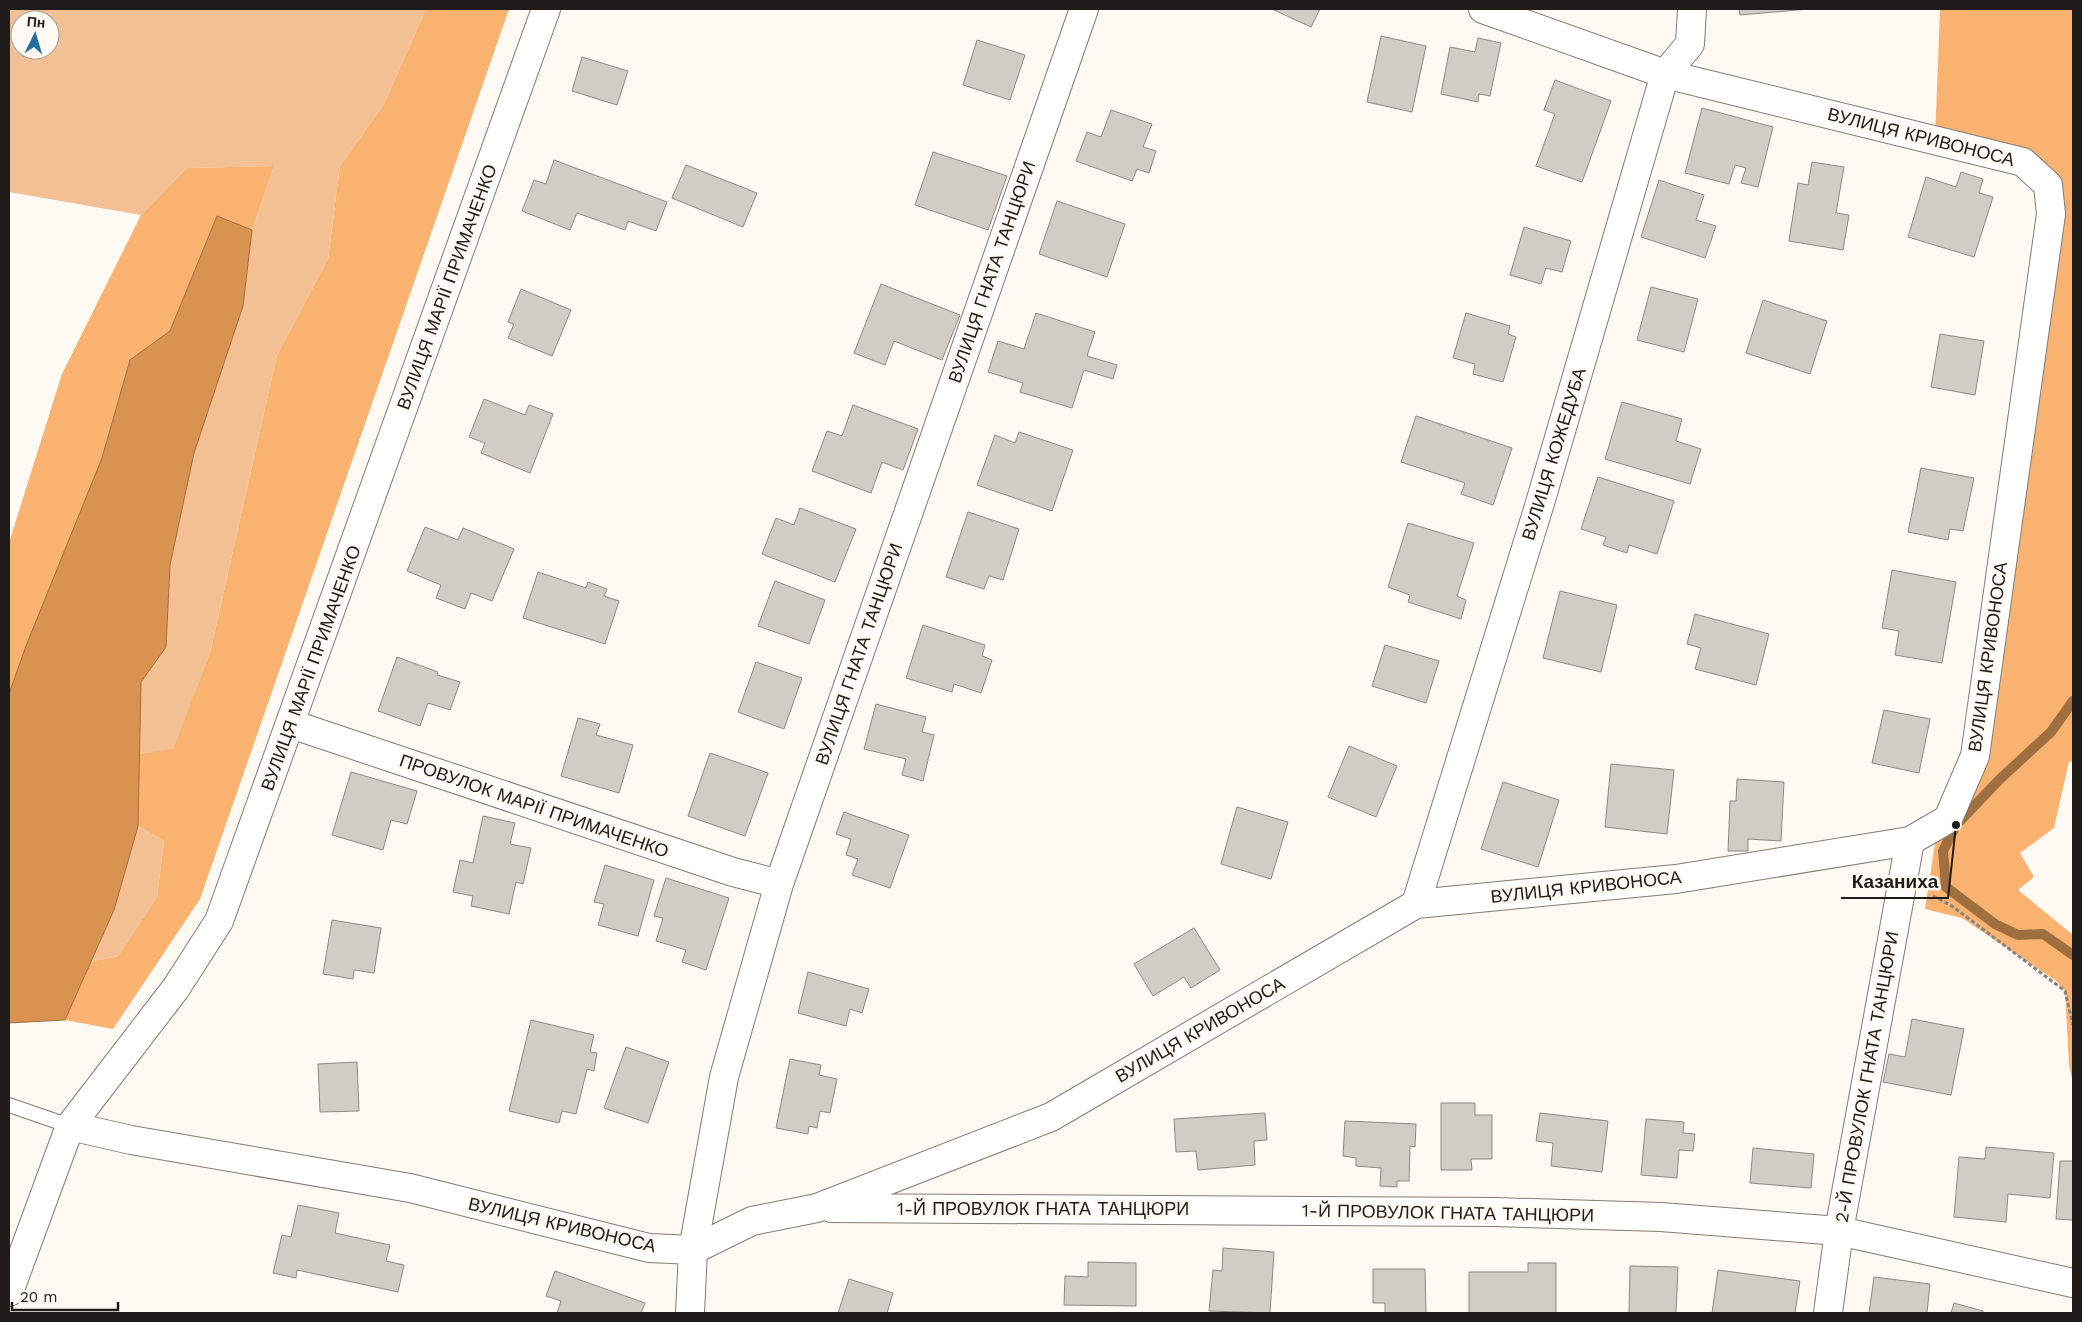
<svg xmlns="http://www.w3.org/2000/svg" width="2082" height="1322" font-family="'Work Sans',sans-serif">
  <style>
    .green { fill: #f2c093; fill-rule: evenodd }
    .forest { fill: #f9b26f }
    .water { fill: #d89350; stroke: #a06f40 }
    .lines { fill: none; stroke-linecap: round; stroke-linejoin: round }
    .stream { stroke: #a06f40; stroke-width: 10 }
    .building { fill: #d2ccc6; stroke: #8f8984 }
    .lane-casing { stroke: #827c77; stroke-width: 16 }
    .street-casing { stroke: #827c77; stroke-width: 30 }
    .path { stroke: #87837f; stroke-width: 3; stroke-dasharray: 4 2.5; stroke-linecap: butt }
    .lane { stroke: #fff; stroke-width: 14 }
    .street { stroke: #fff; stroke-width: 28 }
    .labels { text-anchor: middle; stroke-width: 5; stroke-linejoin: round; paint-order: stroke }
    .street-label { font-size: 18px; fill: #1e1b19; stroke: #fff9f3 }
    .leader { fill: none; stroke: #1e1b19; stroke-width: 2 }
    .callout-dot { fill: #1e1b19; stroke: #fff9f3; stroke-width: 2 }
    .callout-label { font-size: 19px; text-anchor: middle; font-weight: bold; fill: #1e1b19; stroke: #fff9f3; stroke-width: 5; stroke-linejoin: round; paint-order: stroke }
  </style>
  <rect width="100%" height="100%" fill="#fff9f3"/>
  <path class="green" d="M9 9H426L384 104 340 166 328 259 277 355 210 653 173 750 139 754 141 682 166 647 170 565 194 453 243 306 252 230 274 166 187 168 141 215 9 192ZM20 20H50V50H20Z
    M138 826 164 841 157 897 118 956 91 962 114 910Z"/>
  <path class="forest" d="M426 9H509L200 899 113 1029 65 1020 91 962 118 956 157 897 164 841 138 826 139 754 173 749 210 653 277 355 328 259 340 166 384 104Z
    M1940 9H2073V762L2069 761 2054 828 2020 853 2034 877 2018 890 2073 935V1084L2069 1064 2065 991 2055 980 1962 918 1925 909 1938 824 1975 756 2048 185 1935 140Z
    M274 166 252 230 217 216 170 331 130 360 102 458 9 694V543L62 374 141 215 187 168Z"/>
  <path class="water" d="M217 216 252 230 243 306 194 453 170 565 166 647 141 682 138 826 114 910 65 1020 9 1023V694L26 646 102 458 130 360 170 331Z"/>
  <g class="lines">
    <path class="stream" d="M2073 701 2051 732 2000 779 1956 825 1943 851 1946 887 1995 924 2018 935 2043 934 2073 955"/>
  </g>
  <path class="building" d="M1272 9H1320L1311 27Z
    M1739 9H1809L1740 15Z
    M1381 36 1426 46 1412 112 1367 102Z
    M1478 38 1501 43 1490 96 1479 94 1478 102 1441 94 1450 47 1475 52Z
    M977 40 1025 55 1010 100 963 85Z
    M582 57 628 71 617 105 572 91Z
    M1555 80 1611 101 1582 182 1536 166 1555 114 1544 110Z
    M1702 108 1773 127 1758 187 1741 183 1746 168 1735 165 1729 184 1685 173Z
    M1111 110 1152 124 1143 147 1156 151 1149 173 1137 169 1132 181 1076 161 1087 132 1101 137Z
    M933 152 1007 176 988 230 915 205Z
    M554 160 667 202 656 231 628 221 625 230 577 213 570 230 522 211 534 180 546 184Z
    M1812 162 1844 167 1836 213 1849 215 1843 250 1789 241 1798 183 1808 185Z
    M686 165 757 193 743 227 672 198Z
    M1961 172 1983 179 1979 193 1993 197 1974 257 1908 237 1926 177 1956 187Z
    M1659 180 1704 195 1696 220 1716 226 1705 258 1641 237Z
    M1057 201 1125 224 1107 277 1039 254Z
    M1524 227 1571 241 1562 272 1546 268 1541 284 1510 275Z
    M881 284 960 315 942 360 894 341 885 365 854 353Z
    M1651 287 1698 299 1684 352 1637 340Z
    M521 289 571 310 552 356 508 338 514 324 508 322Z
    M1763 300 1827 321 1810 374 1746 353Z
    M1036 313 1095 332 1087 356 1117 365 1113 379 1084 370 1072 408 1020 392 1023 383 988 372 998 341 1024 349Z
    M1466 313 1510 326 1508 334 1516 337 1503 382 1473 374 1475 364 1453 358Z
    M1940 334 1984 341 1975 395 1931 387Z
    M484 399 525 415 529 405 553 414 530 473 481 453 485 443 469 437Z
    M1622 402 1682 419 1676 441 1701 449 1690 484 1605 459Z
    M853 405 918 429 903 470 882 462 871 493 812 471 827 431 842 436Z
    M1416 416 1512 448 1493 505 1461 494 1465 483 1401 462Z
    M1019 432 1073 450 1052 511 977 485 995 435 1015 443Z
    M1921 468 1974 478 1963 531 1950 529 1948 540 1908 532Z
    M1598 477 1674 501 1657 554 1629 545 1627 553 1603 545 1606 537 1581 529Z
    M800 508 856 529 835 582 762 554 776 518 794 525Z
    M968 512 1019 529 1003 580 989 576 984 589 946 577Z
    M1408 523 1474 543 1457 596 1466 600 1461 619 1408 602 1410 595 1388 587Z
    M425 527 458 540 463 528 514 549 492 601 471 593 465 609 436 598 441 585 407 571Z
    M1892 570 1956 582 1942 663 1895 655 1899 631 1882 628Z
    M538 572 586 588 588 582 607 589 604 596 619 601 605 644 523 618Z
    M775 581 825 600 809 644 758 626Z
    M1560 591 1617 605 1601 672 1543 658Z
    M1695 614 1769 634 1756 685 1695 669 1701 648 1687 644Z
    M923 625 985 645 982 656 992 660 981 693 954 684 952 692 906 678Z
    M1385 645 1439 661 1426 703 1372 686Z
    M397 657 438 672 437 675 460 682 450 710 428 703 420 726 378 711Z
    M756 662 802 678 784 729 738 712Z
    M876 704 926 717 922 732 934 735 923 781 902 775 906 759 864 749Z
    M1884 710 1930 719 1919 773 1872 763Z
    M578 718 600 724 596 735 633 745 619 793 561 776Z
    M1349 746 1397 766 1376 817 1328 797Z
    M710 753 768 773 745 836 688 816Z
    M1611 764 1674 770 1667 834 1605 827Z
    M351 772 417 791 407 824 391 820 383 850 332 835Z
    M1737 779 1784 782 1781 841 1748 839V851H1728L1730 801H1736Z
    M1503 782 1559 800 1538 867 1481 849Z
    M1237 807 1288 822 1271 879 1221 864Z
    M844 812 909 835 890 888 852 875 858 859 846 855 851 839 836 834Z
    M483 816 515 823 510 844 531 848 523 884 516 882 509 914 471 906 473 896 453 892 460 860 473 863Z
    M605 865 654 880 638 936 598 925 604 904 594 902Z
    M666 878 729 898 706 970 682 962 686 950 656 941 663 918 654 916Z
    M332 920 381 928 374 973 354 970 353 979 323 974Z
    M1194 928 1220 970 1191 988 1184 977 1153 996 1134 964Z
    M808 972 869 989 862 1013 850 1009 846 1026 798 1013Z
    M1912 1019 1964 1029 1951 1095 1883 1082 1889 1054 1905 1057Z
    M531 1020 594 1035 590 1052 597 1053 594 1071 587 1069 576 1114 562 1111 559 1123 509 1111Z
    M626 1047 669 1062 648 1123 604 1108Z
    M790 1059 821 1065 819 1075 837 1079 830 1113 820 1111 817 1128 809 1126 808 1134 776 1128Z
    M357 1062 359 1111 320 1112 318 1064Z
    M1441 1103H1475V1115H1492V1159H1471L1472 1170H1441Z
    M1265 1113 1267 1140 1254 1141 1255 1165 1198 1170 1196 1151 1176 1152 1174 1119Z
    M1540 1113 1608 1121 1602 1172 1551 1166 1553 1143 1536 1141Z
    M1646 1119 1684 1122 1683 1133 1695 1134 1693 1151 1679 1150 1677 1178 1641 1175Z
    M1345 1121 1416 1124 1415 1147 1410 1146 1409 1181H1397V1187L1380 1186 1381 1168 1356 1166V1158L1343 1156Z
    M1986 1147 2054 1153 2050 1198 2008 1194 2006 1222 1954 1217 1959 1157 1985 1159Z
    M1753 1148 1814 1154 1811 1188 1750 1183Z
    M2060 1161H2073V1220L2056 1219Z
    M298 1205 339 1213 335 1233 390 1245 386 1261 404 1265 398 1292 297 1270 296 1278 273 1273 282 1235 291 1237Z
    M1223 1248 1274 1252 1270 1313 1209 1311 1213 1270 1222 1271Z
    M1088 1262 1136 1263V1306L1064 1305 1065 1276 1088 1277Z
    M1528 1263H1556V1313H1469V1272H1528Z
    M1630 1266 1678 1267 1676 1313H1629Z
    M1373 1269H1425L1426 1313H1385V1303H1373Z
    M1718 1270 1800 1281 1795 1313H1712Z
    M555 1271 645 1303 641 1313H557L561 1301 546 1296Z
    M1874 1277 1930 1284 1927 1313H1869Z
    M849 1279 893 1293 887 1313H838Z
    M1954 1303 1983 1311V1313H1951Z"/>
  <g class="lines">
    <defs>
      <path id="lane" d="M9 1105 70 1126"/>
      <path id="street" d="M291 724 733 872 779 884
        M1416 904 1540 503 1665 74 1690 44 1692 9
        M70 1126 131 1140 410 1188 649 1248 693 1250 752 1221 817 1208 1051 1117 1416 904 1676 879 1910 841 1948 819 1975 756 2051 214 2048 185 2023 162 1665 74 1483 9
        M831 1208 1495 1212 1661 1217 1839 1231 2073 1283
        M9 1292 70 1126 176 988 219 921 546 9
        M690 1313 693 1250 724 1077 779 884 1084 9
        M1828 1313 1839 1231 1910 841"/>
    </defs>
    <use href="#lane" class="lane-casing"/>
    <use href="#street" class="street-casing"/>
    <path class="path" d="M1933 896 1952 906 2065 991 2073 1025"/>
    <use href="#lane" class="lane"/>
    <use href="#street" class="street"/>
  </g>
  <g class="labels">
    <g class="street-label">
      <text transform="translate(1921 137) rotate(14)" y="6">ВУЛИЦЯ КРИВОНОСА</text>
      <text transform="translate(992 272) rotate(-71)" y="6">ВУЛИЦЯ ГНАТА ТАНЦЮРИ</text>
      <text transform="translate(447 287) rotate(-70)" y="6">ВУЛИЦЯ МАРІЇ ПРИМАЧЕНКО</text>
      <text transform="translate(1554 454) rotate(-73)" y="6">ВУЛИЦЯ КОЖЕДУБА</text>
      <text transform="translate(859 654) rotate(-71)" y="6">ВУЛИЦЯ ГНАТА ТАНЦЮРИ</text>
      <text transform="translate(1988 657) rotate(-82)" y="6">ВУЛИЦЯ КРИВОНОСА</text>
      <text transform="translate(311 668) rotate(-70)" y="6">ВУЛИЦЯ МАРІЇ ПРИМАЧЕНКО</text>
      <text transform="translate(534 806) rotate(19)" y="6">ПРОВУЛОК МАРІЇ ПРИМАЧЕНКО</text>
      <text transform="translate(1586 887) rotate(-6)" y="6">ВУЛИЦЯ КРИВОНОСА</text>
      <text transform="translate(1200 1030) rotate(-30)" y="6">ВУЛИЦЯ КРИВОНОСА</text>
      <text transform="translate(1867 1077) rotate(-80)" y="6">2-Й ПРОВУЛОК ГНАТА ТАНЦЮРИ</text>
      <text x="1043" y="1215">1-Й ПРОВУЛОК ГНАТА ТАНЦЮРИ</text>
      <text transform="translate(1448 1213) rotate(1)" y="6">1-Й ПРОВУЛОК ГНАТА ТАНЦЮРИ</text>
      <text transform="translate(562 1225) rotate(13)" y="6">ВУЛИЦЯ КРИВОНОСА</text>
    </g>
  </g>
  <path class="leader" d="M1956 825L1948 898H1841"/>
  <circle class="callout-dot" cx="1956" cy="825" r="5"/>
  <g class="callout-label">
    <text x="1895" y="888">Казаниха</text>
  </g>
  <rect width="2082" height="1322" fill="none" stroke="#1e1b19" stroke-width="20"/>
  <g transform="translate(35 35) rotate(5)"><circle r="24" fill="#fff9f3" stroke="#a5a09c"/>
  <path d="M0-4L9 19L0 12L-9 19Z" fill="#236ea1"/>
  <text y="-8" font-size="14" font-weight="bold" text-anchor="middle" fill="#1e1b19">Пн</text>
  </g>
  <path d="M12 1302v8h106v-8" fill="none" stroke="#1e1b19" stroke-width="2.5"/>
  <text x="20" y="1302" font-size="15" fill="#1e1b19" stroke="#fff9f3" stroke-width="4" paint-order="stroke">20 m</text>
</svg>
